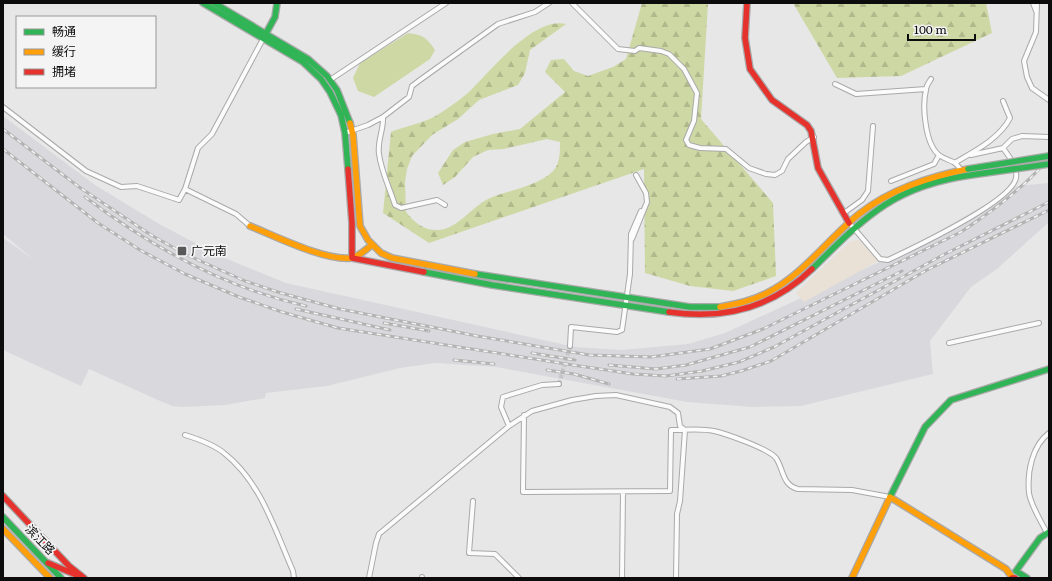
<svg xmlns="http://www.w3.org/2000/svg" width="1052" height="581" font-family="Literata,'Noto Sans SC',serif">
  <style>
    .built { fill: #d9d9dd }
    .education { fill: #e9e0d6 }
    .forest { fill: url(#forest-firs) }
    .pitch { fill: #ced8a4 }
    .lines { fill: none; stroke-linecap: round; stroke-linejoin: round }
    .street-tunnel { stroke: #c6c6c6; stroke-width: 4; stroke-dasharray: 4 2; stroke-linecap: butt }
    .street-casing { stroke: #a9a9aa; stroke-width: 6 }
    .fast-casing { stroke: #a9a9aa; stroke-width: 8 }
    .slow-casing { stroke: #a9a9aa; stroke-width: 8 }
    .jam-casing { stroke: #a9a9aa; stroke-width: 8 }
    .street { stroke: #fbfbfb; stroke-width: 4 }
    .fast { stroke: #30b455; stroke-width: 5.5 }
    .slow { stroke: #ff9f0a; stroke-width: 5.5 }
    .jam { stroke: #e5322d; stroke-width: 5.5 }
    .rail-casing { stroke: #b3b3b3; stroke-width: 3 }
    .rail { stroke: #f4f4f5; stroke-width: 1.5; stroke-dasharray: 4.5; stroke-linecap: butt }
    .fast-bridge-casing { stroke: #a9a9aa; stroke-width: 8; stroke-linecap: butt }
    .fast-bridge { stroke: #30b455; stroke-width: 5.5 }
    .poi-dot { fill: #595959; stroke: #f4f4f5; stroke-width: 1.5 }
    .labels { text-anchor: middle; stroke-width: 3.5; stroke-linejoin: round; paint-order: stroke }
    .poi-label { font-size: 12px; fill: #0c0c0c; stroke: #f4f4f5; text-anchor: start }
    .street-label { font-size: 12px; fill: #0c0c0c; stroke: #f4f4f5 }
  </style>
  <defs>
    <pattern id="forest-firs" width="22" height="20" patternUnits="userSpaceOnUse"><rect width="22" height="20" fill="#ced8a4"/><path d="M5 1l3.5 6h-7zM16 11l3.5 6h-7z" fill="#b0b88c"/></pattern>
  </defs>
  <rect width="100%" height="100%" fill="#e7e7e7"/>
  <path class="built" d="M3 116 95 185 161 225 220 256 286 283 575 347 621 350 688 344 725 333 875 264 927 238 1017 186 1049 183V222L997 269 971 287 930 341 933 374 801 406 752 407 687 402 496 367 436 363 400 368 327 386 266 393 265 398 225 405 183 407 172 406 158 400 89 369 81 386 3 350V238L33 259 3 234Z"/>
  <path class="education" d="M859 240 878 261 804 302 796 293 850 241Z"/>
  <path class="forest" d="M642 3H708L701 119 773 203 776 276 733 291 690 286 645 273 644 169 429 243 383 213 391 132C408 125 427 123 442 112 451 106 461 99 469 92 490 71 534 16 566 24L530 50 525 73 518 85 479 100 458 119 432 135 412 156 407 169 405 182 406 212C415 223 424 231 439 230 457 229 472 207 488 199 508 190 537 187 553 171 560 164 560 152 560 142L547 139 504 149 488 150 473 157 455 177 443 185 438 173 453 150 465 142 493 134 520 129 565 92 545 72 551 60 564 59 574 71 588 76 613 67 626 59Z
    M793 3H986L992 33 901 76 837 78Z"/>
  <path class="pitch" d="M408 33C423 35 426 37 435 50L430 59 374 97 358 91 353 78 360 63Z"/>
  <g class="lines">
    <path class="street-tunnel" d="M559 384 570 346"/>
    <defs>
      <path id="street" d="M572 3 618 49 635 51 639 48 661 51 669 54 684 69 697 93 694 121 686 140 689 145 700 148 726 149 749 168 766 174 775 175 782 171 788 159 806 142 814 137
        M1033 3 1036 11
        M1037 3 1036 32 1024 61 1027 77 1032 88 1049 100
        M931 79C929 82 926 86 926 90 922 106 925 144 939 155 948 162 953 158 961 170
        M330 80 446 3
        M835 84 856 94 926 89
        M3 107 86 171 121 187 137 186 179 200 185 189 198 148 212 134 263 39
        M383 117C384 129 377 141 379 154 381 171 390 189 395 205L401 208 437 200 445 205
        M345 133 368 125 383 117 409 97 412 86 420 80 498 24 535 12 549 3
        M971 155 1003 148 1012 139 1022 136 1049 137
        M956 162C975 151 1000 138 1010 118L1003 101
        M891 181 934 164 939 155
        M185 189 236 214 250 226
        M844 213 862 200 868 191 873 126
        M852 226 880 259 888 260C911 249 1012 202 1016 178 1018 168 1009 156 1003 148
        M632 239 647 202 646 193 636 175
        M949 343 1039 323
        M570 346 571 327 617 332 622 330 630 274 631 234 641 211
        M524 415 523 492 670 491 671 430C685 430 701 428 714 431 727 434 769 449 776 458 784 470 782 485 798 489L852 490 890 497
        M509 426 501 407 503 397 542 385 559 384
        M185 435C198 439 213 444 224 453 261 482 275 530 293 571L294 578
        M473 501 469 553 495 554 519 578
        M1047 533C1041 521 1031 506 1029 493 1027 472 1032 446 1049 433
        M369 578 376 543 379 534 509 426 532 411 572 400 596 396 616 395 670 407 678 413 680 426 685 430
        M422 578V577
        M622 578 623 492
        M676 578 677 514 680 501 685 430"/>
      <path id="fast" d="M203 3 303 62 321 79 330 92 341 115 345 133 348 169
        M214 3 308 59 327 76 337 90 350 123
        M264 37 275 17 277 3
        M812 269C865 217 893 186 971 175
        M424 272 492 285 669 312
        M475 274 690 307H720
        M890 497 925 427 951 400 1049 369
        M3 517 61 578
        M1027 578 1016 571 1040 538 1049 532"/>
      <path id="slow" d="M350 123 353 135 360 226 368 240 381 253 392 258 475 274
        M250 226C275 236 325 261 351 258 359 257 366 249 372 245
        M720 307C736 304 752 301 767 293 803 275 828 239 859 214 891 189 929 177 968 169
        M3 529 50 578
        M852 578 890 497 1006 569 1012 577"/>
      <path id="jam" d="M747 3 745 38 750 69 772 100 807 125 811 131 818 168 849 223
        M348 169 352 223V258L424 272
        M669 312C723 320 772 308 812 269
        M3 496 69 566 84 578
        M48 563 79 576
        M1012 578H1015"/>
    </defs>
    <use href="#street" class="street-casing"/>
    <use href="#fast" class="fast-casing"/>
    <use href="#slow" class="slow-casing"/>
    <use href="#jam" class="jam-casing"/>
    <use href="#street" class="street"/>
    <use href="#fast" class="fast"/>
    <use href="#slow" class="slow"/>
    <use href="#jam" class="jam"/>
    <defs>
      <path id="rail" d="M3 129 79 187 151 235 187 255 245 281 281 293 340 309 477 336 589 355 651 357 710 349 763 329 961 232C993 211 1024 188 1049 158
        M3 149 98 223 140 250 185 274 239 297 282 312 338 328 573 365 633 374 666 376 702 371 739 362 774 347 943 255 1049 202
        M85 197C150 246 225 288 306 306
        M296 309 390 330
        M384 323 429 331
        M532 353 575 360
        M454 360 494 364
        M609 365 656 369 686 365 750 347 902 271
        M547 370 574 374 609 384
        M677 379 721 376 741 371 771 361 925 271 1049 210"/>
    </defs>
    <use href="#rail" class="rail-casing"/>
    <use href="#rail" class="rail"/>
    <defs>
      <path id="fast-bridge" d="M968 169 1049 156
        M971 175 1049 164"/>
    </defs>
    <use href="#fast-bridge" class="fast-bridge-casing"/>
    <use href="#fast-bridge" class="fast-bridge"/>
  </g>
  <rect class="poi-dot" x="177" y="246" width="10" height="10" rx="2"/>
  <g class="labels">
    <g class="poi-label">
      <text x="191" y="255">广元南</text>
    </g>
    <g class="street-label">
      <text transform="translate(40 540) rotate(46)" y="4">滨江路</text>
    </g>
  </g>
  <rect width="1052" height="581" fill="none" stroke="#0c0c0c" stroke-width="8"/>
  <rect x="16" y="16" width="140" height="72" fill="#f4f4f5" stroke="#979798"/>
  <rect x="24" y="29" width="20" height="6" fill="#30b455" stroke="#979798"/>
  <text x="52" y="36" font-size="12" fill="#0c0c0c">畅通</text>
  <rect x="24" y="49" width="20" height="6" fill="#ff9f0a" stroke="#979798"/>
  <text x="52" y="56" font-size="12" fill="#0c0c0c">缓行</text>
  <rect x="24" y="69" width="20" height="6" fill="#e5322d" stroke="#979798"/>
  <text x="52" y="76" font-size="12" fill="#0c0c0c">拥堵</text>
  <path d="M908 34v6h67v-6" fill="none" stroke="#0c0c0c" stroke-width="2"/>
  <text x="914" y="34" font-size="12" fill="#0c0c0c" stroke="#f4f4f5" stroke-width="3" paint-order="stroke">100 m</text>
</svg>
